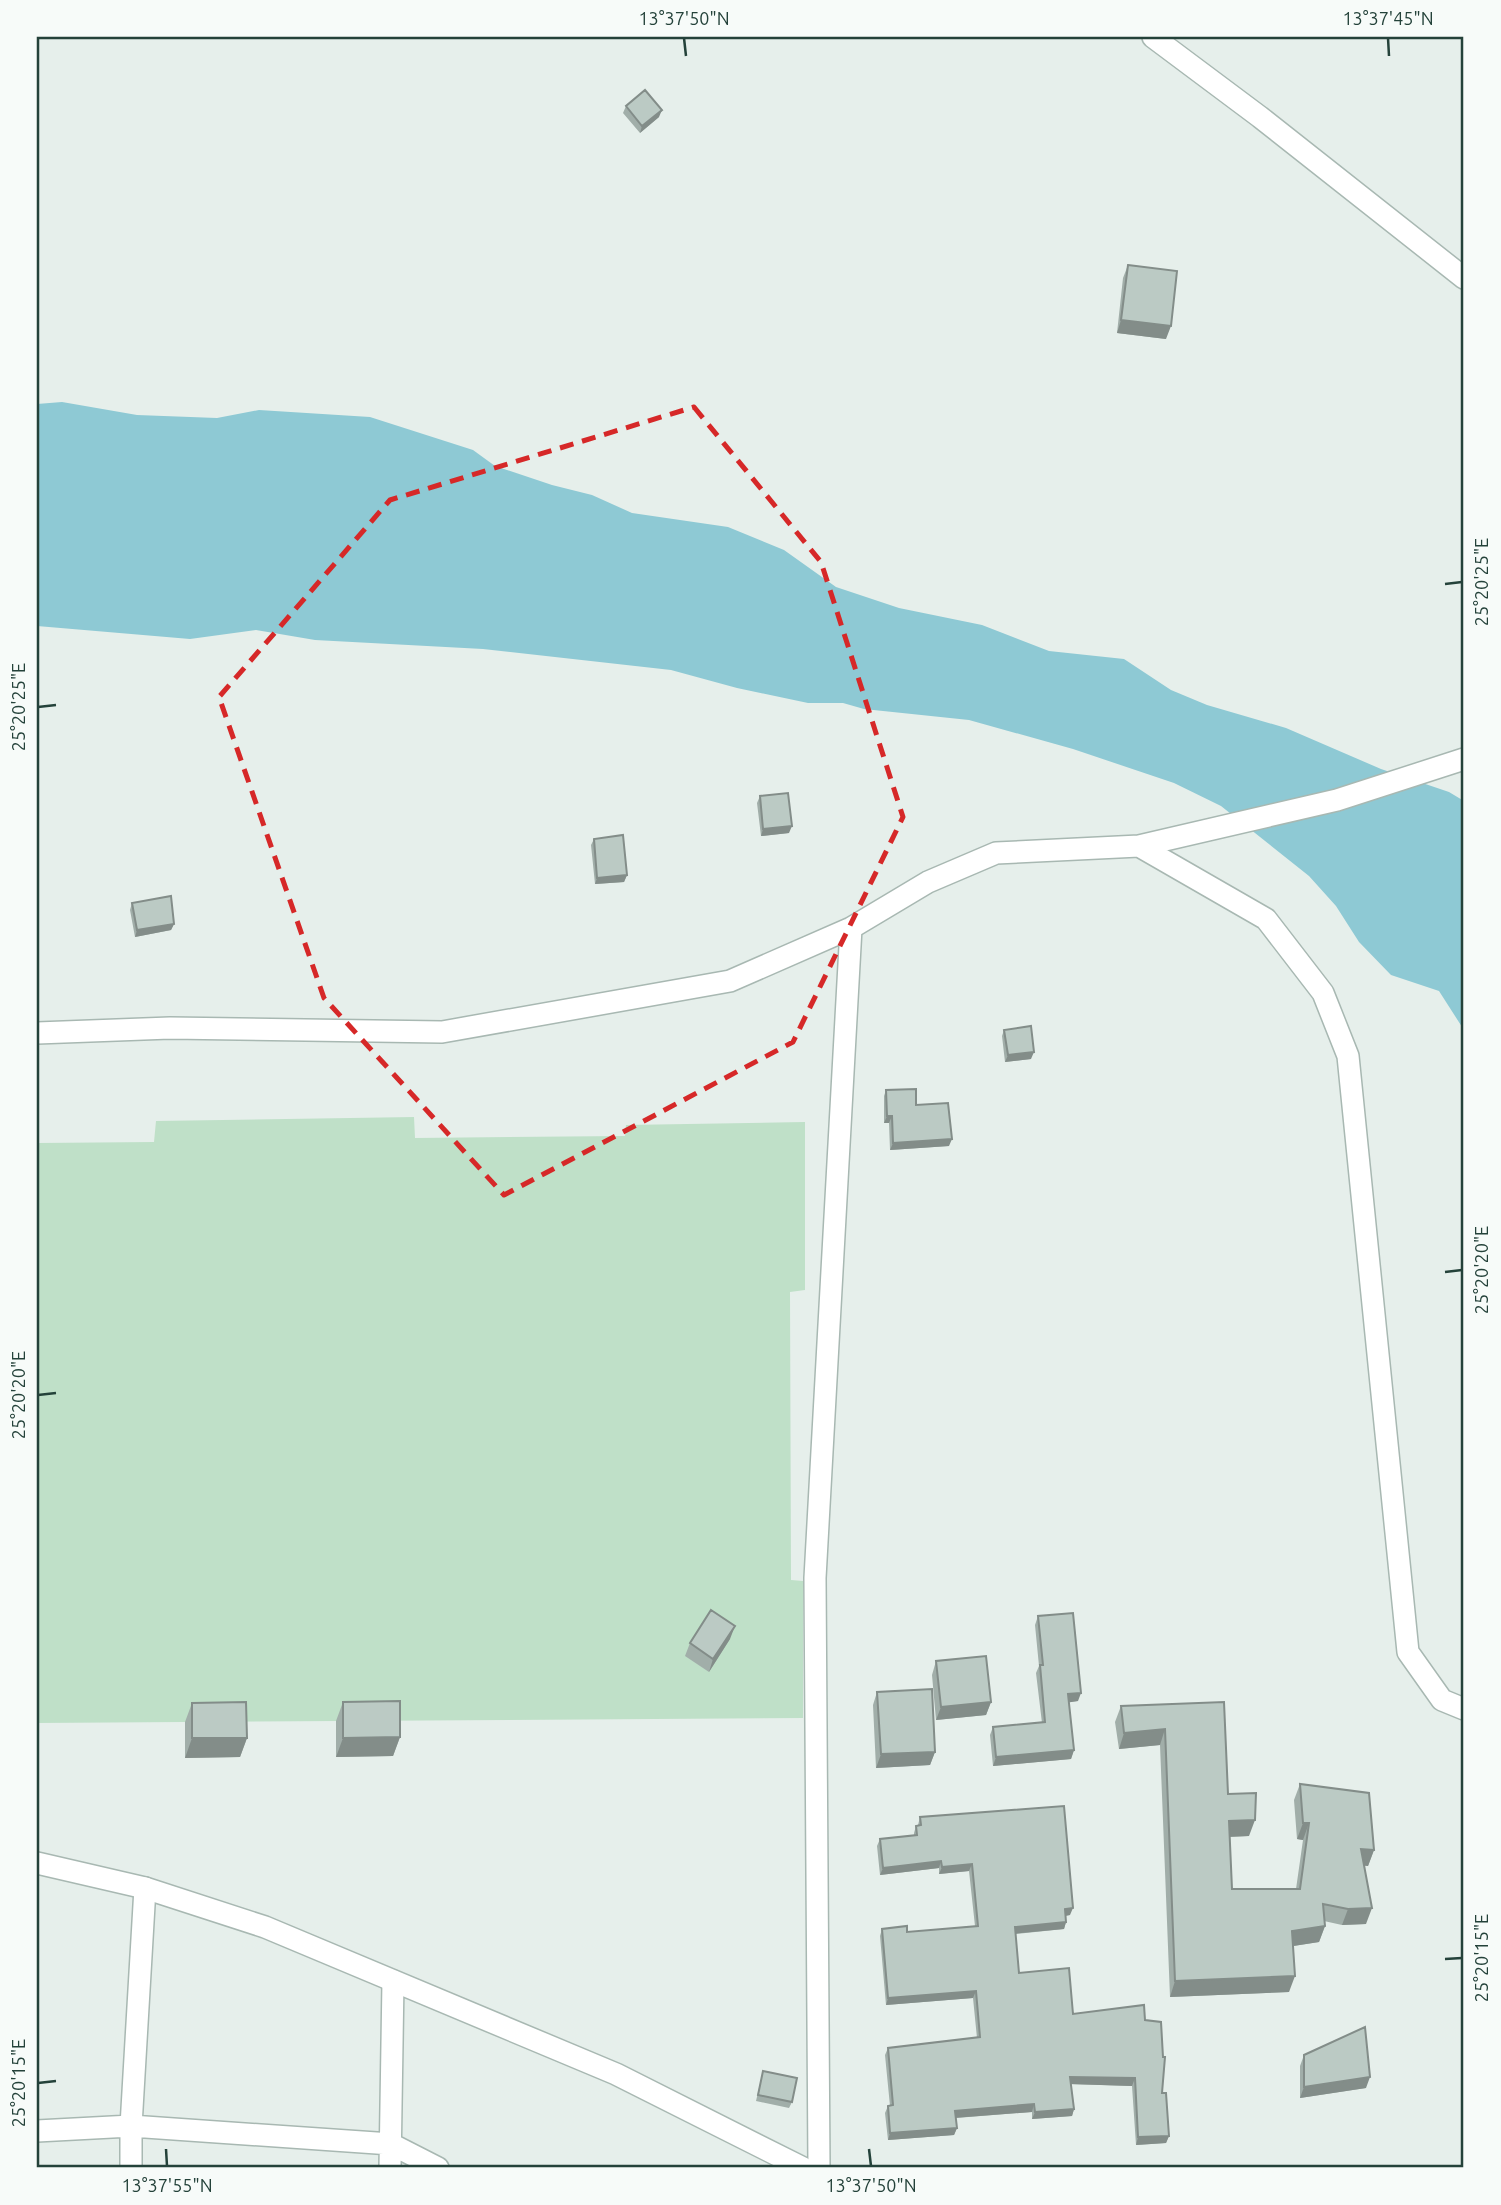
<svg xmlns="http://www.w3.org/2000/svg" width="1501" height="2205" font-family="Ubuntu,sans-serif">
  <style>
    .green { fill: #bfe0c8 }
    .water { fill: #8ec9d4 }
    .lines { fill: none; stroke-linecap: round; stroke-linejoin: round }
    .minor-casing { stroke: #a8b8b2; stroke-width: 24 }
    .tertiary-casing { stroke: #a8b8b2; stroke-width: 24 }
    .minor { stroke: #fff; stroke-width: 21 }
    .tertiary { stroke: #fff; stroke-width: 21 }
    .wall { fill: #a1aea9 }
    .shaded-wall { fill: #838d89 }
    .building { fill: #bbcac4; stroke: #838d89; stroke-width: 2 }
    .marked { fill: none; stroke: #d62828; stroke-width: 5; stroke-dasharray: 14 9; stroke-linejoin: round }
    .ticks { fill: none; stroke: #24423a; stroke-width: 2.5 }
    .neatline { fill: none; stroke: #24423a; stroke-width: 2.5 }
    .ticks-label { font-size: 18px; text-anchor: middle; fill: #24423a }
  </style>
  <rect width="100%" height="100%" fill="#e6efeb"/>
  <path class="green" d="M414 1117 415 1138 625 1136 626 1125 805 1122V1290L790 1292 791 1580 803 1581V1718L37 1723V1143L154 1142 156 1121Z"/>
  <path class="water" d="M62 402 137 415 217 418 259 410 370 417 473 450 495 466 552 485 592 495 632 513 728 527 784 550 836 587 899 608 982 625 1049 651 1124 659 1171 690 1207 705 1286 728 1381 769 1449 792 1464 801V1030L1439 991 1391 975 1359 942 1336 906 1309 876 1221 806 1174 783 1073 749 969 720 864 709 843 703H808L737 688 671 670 483 649 315 640 256 630 190 639 37 626V404Z"/>
  <g class="lines">
    <defs>
      <path id="minor" d="M1153 37 1260 117 1464 278
        M1139 846 1337 800 1464 759
        M37 1033 170 1028 442 1032 730 981 851 928 928 882 996 853 1139 846 1266 919 1323 993 1348 1056 1408 1652 1442 1700 1464 1709
        M37 2131 131 2126 391 2144 438 2168
        M131 2168V2126L145 1888
        M390 2168 393 1981
        M819 2168 815 1578 851 928"/>
      <path id="tertiary" d="M37 1863 145 1888 265 1927 616 2074 803 2168"/>
    </defs>
    <use href="#minor" class="minor-casing"/>
    <use href="#tertiary" class="tertiary-casing"/>
    <use href="#minor" class="minor"/>
    <use href="#tertiary" class="tertiary"/>
  </g>
  <path class="wall" d="M626 106 659 117 640 133 623 113Z
    M1128 265 1166 339 1117 333 1123 278Z
    M760 796 789 833 761 836 757 803Z
    M594 839 627 875 624 882 595 884 591 845Z
    M132 903 174 924 171 930 135 937 130 910Z
    M1004 1030 1031 1059 1005 1062 1002 1036Z
    M886 1090 916 1105 949 1146 890 1150 889 1123H884V1096Z
    M1038 1616 1078 1701 1069 1702 1074 1750 1071 1759 993 1766 990 1735 993 1727 1042 1723 1036 1673 1039 1666 1035 1625Z
    M730 1639 709 1672 685 1656 690 1643Z
    M936 1661 991 1702 986 1715 936 1720 932 1675Z
    M877 1692 935 1752 930 1765 876 1768 873 1705Z
    M343 1702 400 1737 393 1756 336 1757V1721Z
    M1224 1702 1228 1794 1249 1836 1230 1837 1232 1889H1296L1303 1840 1297 1839 1294 1800 1300 1784 1374 1850 1368 1866 1364 1865 1366 1924 1342 1925 1324 1921 1325 1926 1319 1942 1293 1946 1289 1992 1170 1997 1160 1745 1119 1749 1115 1722 1121 1706Z
    M192 1703 247 1738 240 1757 185 1758V1722Z
    M920 1817 1070 1915 1066 1916V1922L1064 1929 1015 1934 1019 1973 1073 2014 1145 2020 1162 2093 1169 2136 1166 2143 1136 2145 1132 2086 1071 2084 1074 2109 1072 2116 1032 2119V2112L956 2118 957 2128 954 2135 888 2140 885 2113 888 2106H890L885 2055 888 2048 977 2038 973 1998 886 2005 880 1936 882 1929 907 1932 975 1926 969 1871 939 1874V1868L880 1875 877 1846 880 1839 914 1835V1833L916 1826 918 1825Z
    M1304 2055 1366 2088 1300 2098V2066Z
    M763 2071 792 2102 789 2108 756 2101Z"/>
  <path class="shaded-wall" d="M662 110 659 117 640 133 642 126Z
    M1121 320 1171 326 1166 339 1117 333Z
    M792 826 789 833 761 836 763 829Z
    M627 875 624 882 595 884 597 878Z
    M174 924 171 930 135 937 137 930Z
    M1034 1052 1031 1059 1005 1062 1008 1055Z
    M887 1116H892L889 1123H884Z
    M952 1139 949 1146 890 1150 893 1143Z
    M735 1626 730 1639 709 1672 713 1659Z
    M1081 1693 1078 1701 1065 1703 1068 1694Z
    M991 1702 986 1715 936 1720 941 1707Z
    M1165 1729 1160 1745 1119 1749 1124 1733Z
    M400 1737 393 1756 336 1757 343 1738Z
    M192 1738H247L240 1757 185 1758Z
    M1074 1750 1071 1759 993 1766 996 1757Z
    M935 1752 930 1765 876 1768 881 1754Z
    M1255 1820 1249 1836 1223 1837 1229 1821Z
    M1303 1823H1309L1303 1840 1297 1839Z
    M1361 1849 1374 1850 1368 1866 1356 1865Z
    M941 1861 939 1868 880 1875 883 1868Z
    M972 1864 969 1871 939 1874 942 1867Z
    M1073 1908 1070 1915 1062 1916 1065 1909Z
    M1372 1908 1366 1924 1342 1925 1348 1909Z
    M1066 1922 1064 1929 1012 1934 1015 1927Z
    M1325 1926 1319 1942 1287 1947 1292 1931Z
    M1295 1976 1289 1992 1170 1997 1175 1981Z
    M976 1991 973 1998 886 2005 888 1998Z
    M1070 2077 1135 2078 1132 2086 1068 2084Z
    M1370 2077 1366 2088 1300 2098 1304 2087Z
    M1034 2104 1032 2112 953 2118 955 2111Z
    M1074 2109 1072 2116 1032 2119 1035 2112Z
    M957 2128 954 2135 888 2140 890 2133Z
    M1169 2136 1166 2143 1136 2145 1138 2137Z"/>
  <path class="building" d="M645 90 662 110 642 126 626 106Z
    M1128 265 1177 271 1171 326 1121 320Z
    M788 793 792 826 763 829 760 796Z
    M623 835 627 875 597 878 594 839Z
    M171 896 174 924 137 930 132 903Z
    M1031 1026 1034 1052 1008 1055 1004 1030Z
    M916 1089V1105L948 1103 952 1139 893 1143 892 1116H887L886 1090Z
    M711 1610 735 1626 713 1659 690 1643Z
    M1073 1613 1081 1693 1068 1694 1074 1750 996 1757 993 1727 1045 1722 1040 1665H1043L1038 1616Z
    M986 1656 991 1702 941 1707 936 1661Z
    M932 1689 935 1752 881 1754 877 1692Z
    M400 1701V1737L343 1738V1702Z
    M246 1702 247 1738H192V1703Z
    M1224 1702 1228 1794 1256 1793 1255 1820 1229 1821 1232 1889H1300L1309 1823H1303L1300 1784 1369 1793 1374 1850 1361 1849 1372 1908 1348 1909 1323 1904 1325 1926 1292 1931 1295 1976 1175 1981 1165 1729 1124 1733 1121 1706Z
    M1064 1806 1073 1908 1065 1909 1066 1922 1015 1927 1019 1973 1069 1968 1073 2014 1144 2005 1145 2020 1161 2022 1163 2057H1165L1162 2093H1166L1169 2136 1138 2137 1135 2078 1070 2077 1074 2109 1035 2112 1034 2104 955 2111 957 2128 890 2133 888 2106 893 2105 888 2048 980 2037 976 1991 888 1998 882 1929 907 1926V1932L978 1926 972 1864 942 1867 941 1861 883 1868 880 1839 917 1835 916 1826 921 1825 920 1817Z
    M1365 2027 1370 2077 1304 2087V2055Z
    M763 2071 797 2078 792 2102 758 2095Z"/>
  <path class="marked" d="M694 407 821 562 903 817 793 1042 504 1195 324 998 219 697 390 500Z"/>
  <path class="ticks" d="M684 38 686 56M1388 38 1389 56M1445 584 1462 582M38 707 56 705M1445 1272 1462 1270M38 1395 56 1393M1445 1959 1462 1958M38 2083 56 2081M166 2149 167 2166M869 2149 871 2166"/>
  <rect width="1501" height="2205" fill="none" stroke="#f7fbf9" stroke-width="77"/>
  <rect x="38" y="38" width="1424" height="2128" class="neatline"/>
  <g class="ticks-label">
    <text x="684" y="25">13°37'50"N</text>
    <text x="1388" y="25">13°37'45"N</text>
    <text transform="translate(1482 582) rotate(-90)" y="6">25°20'25"E</text>
    <text transform="translate(19 707) rotate(-90)" y="6">25°20'25"E</text>
    <text transform="translate(1482 1270) rotate(-90)" y="6">25°20'20"E</text>
    <text transform="translate(19 1395) rotate(-90)" y="6">25°20'20"E</text>
    <text transform="translate(1482 1958) rotate(-90)" y="6">25°20'15"E</text>
    <text transform="translate(19 2083) rotate(-90)" y="6">25°20'15"E</text>
    <text x="167" y="2192">13°37'55"N</text>
    <text x="871" y="2192">13°37'50"N</text>
  </g>
</svg>
